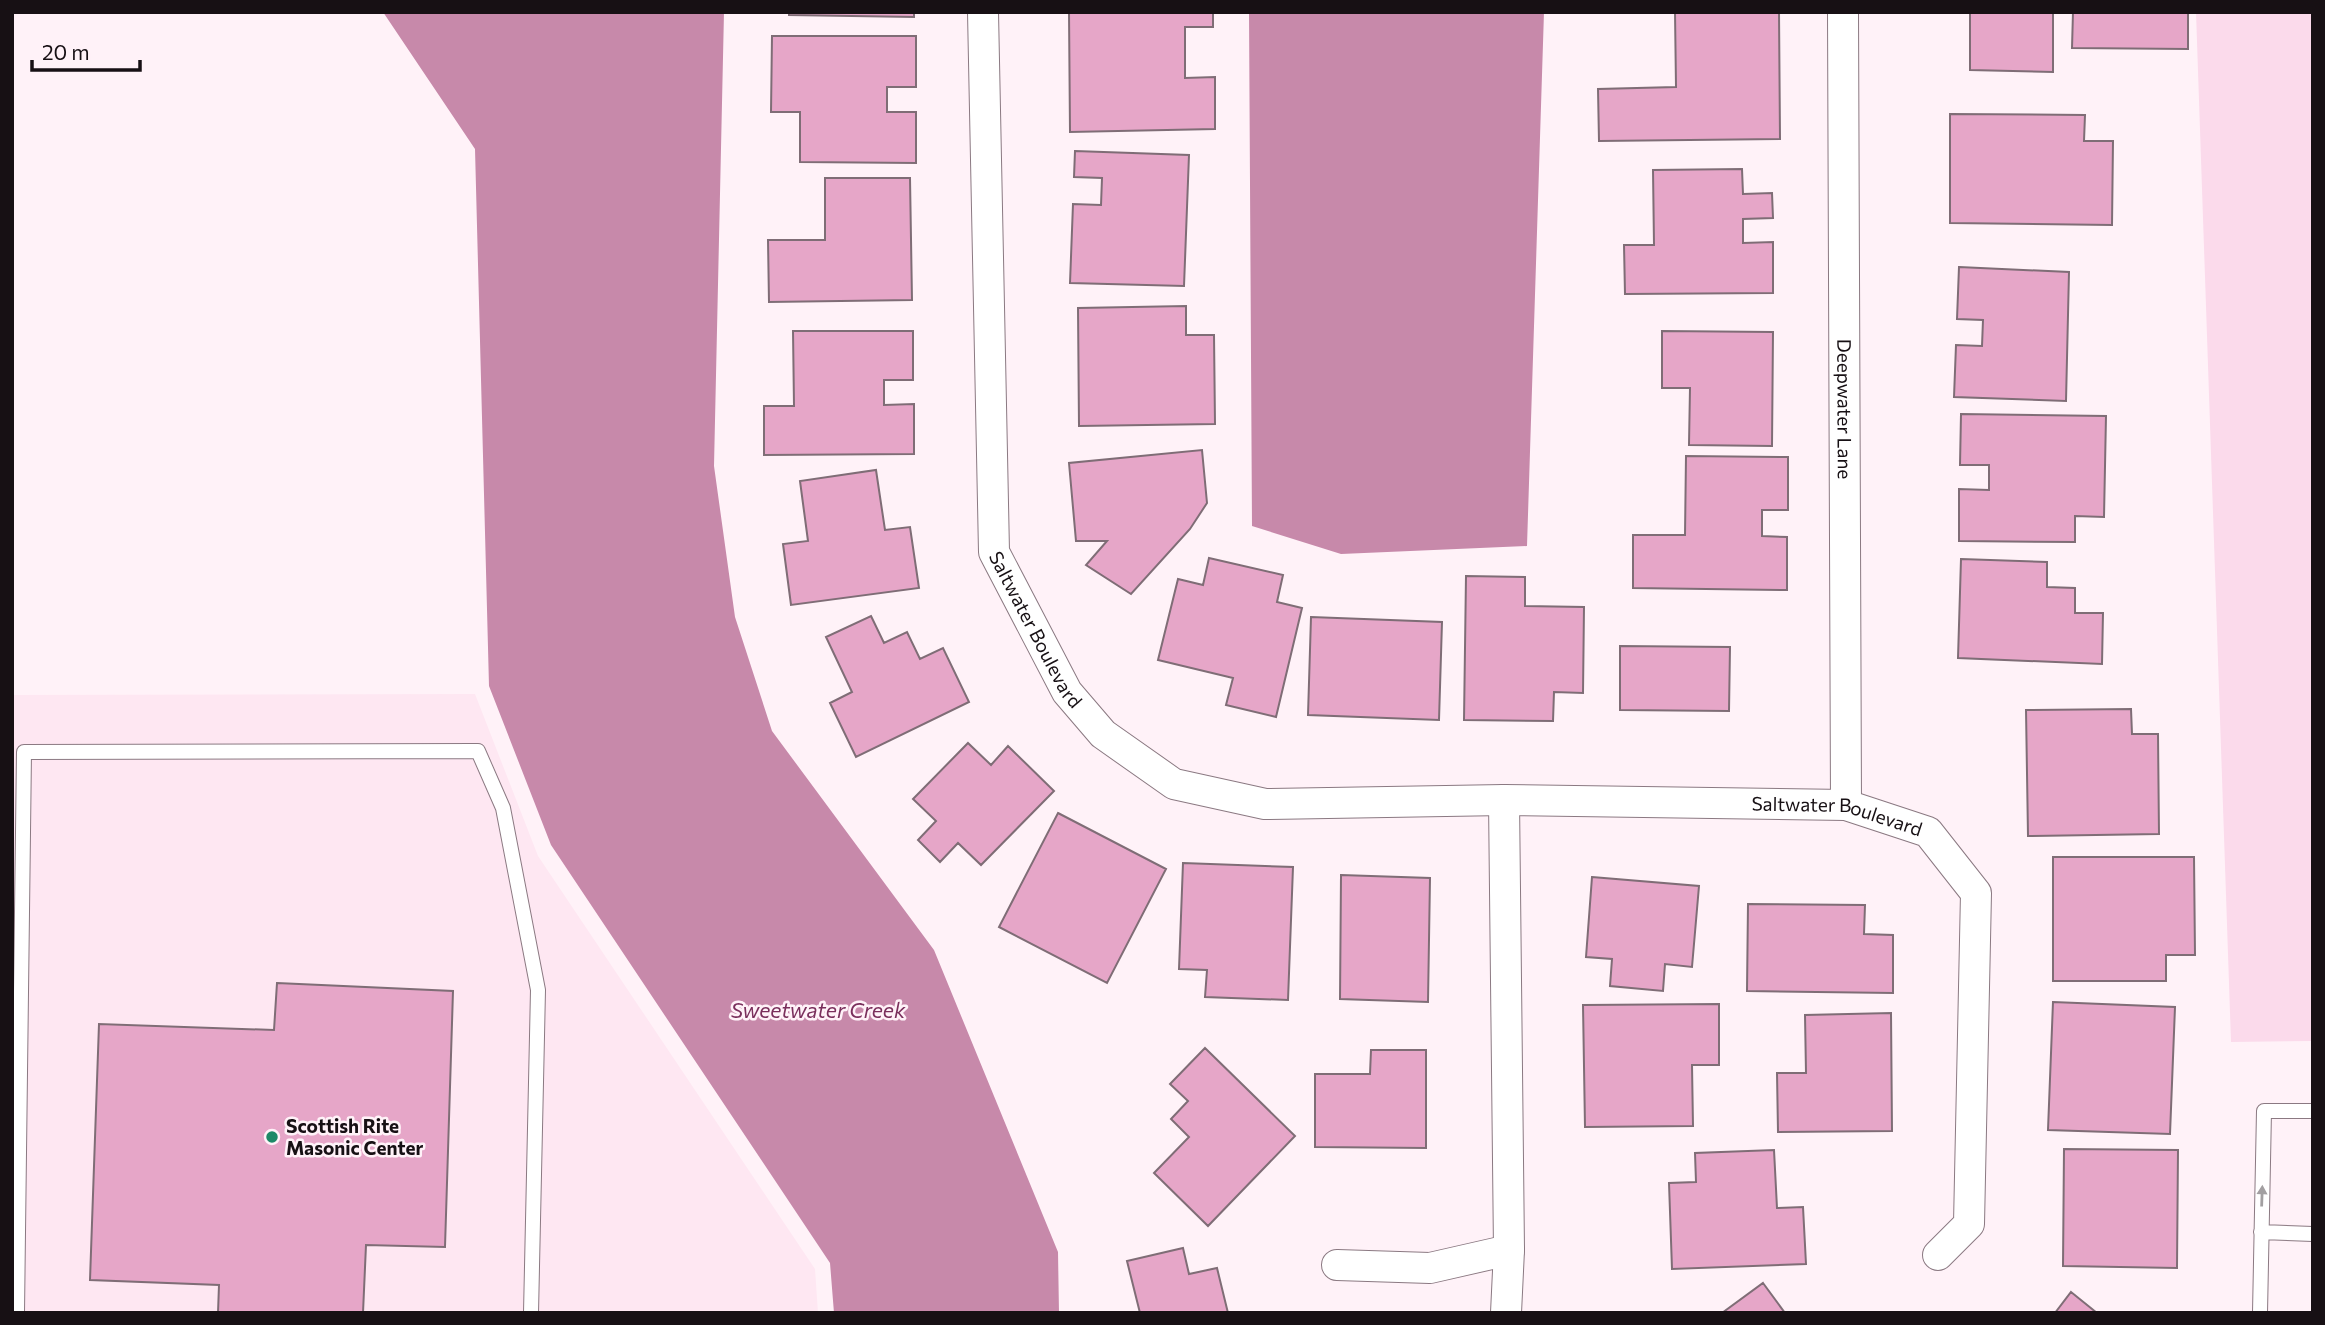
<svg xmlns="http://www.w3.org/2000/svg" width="2325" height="1325" font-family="Commissioner,sans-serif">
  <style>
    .built { fill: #fee7f2 }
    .green { fill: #fbdaeb }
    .water { fill: #c789aa }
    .building { fill: #e6a6c8; stroke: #7f6d76; stroke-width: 2 }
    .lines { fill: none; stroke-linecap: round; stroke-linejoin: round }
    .service-casing { stroke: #8b7982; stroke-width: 16 }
    .minor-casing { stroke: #8b7982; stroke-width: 32 }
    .service { stroke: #fff; stroke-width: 14 }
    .minor { stroke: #fff; stroke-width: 30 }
    .oneway { fill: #a29fa1 }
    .poi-dot { fill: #1d8967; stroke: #fff2f8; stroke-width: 2.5 }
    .labels { text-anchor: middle; stroke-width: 5; stroke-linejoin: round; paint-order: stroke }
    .street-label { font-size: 19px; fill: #171014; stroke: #fff2f8 }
    .poi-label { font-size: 19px; font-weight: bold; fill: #171014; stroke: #fff2f8; text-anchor: start }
    .water-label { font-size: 21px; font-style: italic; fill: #7a2f5c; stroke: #fff2f8 }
  </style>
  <rect width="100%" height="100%" fill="#fff2f8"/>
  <path class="built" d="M475 694 538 856 815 1269 818 1313H12V695Z"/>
  <path class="green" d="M2196 12H2313V1041L2231 1042Z"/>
  <path class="water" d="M383 12H724L714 466 735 617 772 731 934 950 1058 1252 1059 1313H834L830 1263 551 845 489 686 475 149Z
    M1249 12H1544L1527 546 1341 554 1252 526Z"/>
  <path class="building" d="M789 12H914V17L789 15Z
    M1069 12H1213V27H1185V78L1215 77V129L1070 132Z
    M1675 12H1779L1780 139 1599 141 1598 89 1676 87Z
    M1970 12H2053V72L1970 70Z
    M2073 12H2188V49L2072 48Z
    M772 36H916V87H887V112H916V163L800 162V112H771Z
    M1950 114 2085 115 2084 141H2113L2112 225 1950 223Z
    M1075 151 1189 155 1184 286 1070 283 1073 204 1101 205 1102 178 1074 177Z
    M1742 169 1743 194 1772 193 1773 218 1743 219V243L1773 242V293L1625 294 1624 245H1654L1653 170Z
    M825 178H910L912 300 769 302 768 240H825Z
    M1959 267 2069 272 2066 401 1954 397 1956 345 1982 346 1983 320 1957 319Z
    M1186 306V335H1214L1215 424 1079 426 1078 308Z
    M793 331H913V380H884V405L914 404V454L764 455V406H794Z
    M1662 331 1773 332 1772 446 1689 445 1690 388H1662Z
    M1961 414 2106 416 2104 517 2075 516V542L1959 541V489L1989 490V465H1960Z
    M1202 450 1207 503 1190 529 1131 594 1086 565 1107 541H1076L1069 463Z
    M1686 456 1788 457V510H1762V536L1787 537V590L1633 588V535H1685Z
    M876 470 885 530 910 527 919 588 791 605 783 544 808 541 800 481Z
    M1209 558 1283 575 1277 602 1302 608 1276 717 1226 705 1233 678 1158 660 1178 579 1203 585Z
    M1961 559 2047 562V587L2075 588V613H2103L2102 664 1958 658Z
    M1466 576 1525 577V606L1584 607 1583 693 1554 692 1553 721 1464 720Z
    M871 616 884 643 907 632 920 659 943 648 969 702 856 757 830 703 852 692 826 637Z
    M1311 617 1442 622 1439 720 1308 715Z
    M1620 646 1730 647 1729 711 1620 710Z
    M2131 709 2132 734H2158L2159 834 2028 836 2026 710Z
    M968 743 991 765 1008 746 1054 791 981 865 958 843 940 862 918 840 936 821 913 799Z
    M1058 813 1166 869 1107 983 999 927Z
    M2053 857H2194L2195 955H2166V981H2053Z
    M1183 863 1293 867 1288 1000 1205 997 1207 970 1179 969Z
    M1341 875 1430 878 1428 1002 1340 999Z
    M1592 877 1699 886 1692 967 1665 964 1663 991 1610 986 1612 959 1586 957Z
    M1748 904 1865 905 1864 934 1893 935V993L1747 991Z
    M277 983 453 991 445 1247 366 1245 363 1313H218L219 1285 90 1280 99 1024 274 1030Z
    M2053 1002 2175 1007 2170 1134 2048 1130Z
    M1719 1004V1065H1692L1693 1126 1585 1127 1583 1005Z
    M1891 1013 1892 1131 1778 1132 1777 1073H1806L1805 1015Z
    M1205 1048 1295 1136 1208 1226 1154 1173 1189 1137 1171 1119 1188 1101 1170 1084Z
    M1371 1050H1426V1148L1315 1147V1074H1370Z
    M2064 1149 2178 1150 2177 1268 2063 1266Z
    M1774 1150 1777 1208 1803 1207 1806 1264 1672 1269 1669 1183 1696 1182 1695 1153Z
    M1183 1248 1189 1274 1217 1268 1228 1313H1140L1127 1261Z
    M1763 1283 1785 1313H1722Z
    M2071 1292 2097 1313H2055Z"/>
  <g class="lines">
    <defs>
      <path id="service" d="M2261 1232 2313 1234
        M17 1313 24 752 478 751 503 808 538 990 531 1313
        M2260 1313 2264 1111H2313"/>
      <g id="minor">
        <path id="s1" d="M983 12 994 552 1067 692 1103 734 1174 784 1265 804 1504 800 1846 805 1928 832 1976 893 1969 1224 1938 1255"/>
        <path id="s2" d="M1843 12 1846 805"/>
        <path d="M1504 800 1509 1250 1506 1313"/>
        <path d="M1337 1265 1430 1268 1509 1250"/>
      </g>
    </defs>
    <use href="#service" class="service-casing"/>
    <use href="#minor" class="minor-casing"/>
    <use href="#service" class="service"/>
    <use href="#minor" class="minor"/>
  </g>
  <defs><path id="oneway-solid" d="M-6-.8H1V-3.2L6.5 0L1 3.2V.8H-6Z" transform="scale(1.75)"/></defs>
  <use class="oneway" href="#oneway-solid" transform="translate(2262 1196) rotate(-88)"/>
  <circle class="poi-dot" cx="272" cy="1137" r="7"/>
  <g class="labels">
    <g class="street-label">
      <text dy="7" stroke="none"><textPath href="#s2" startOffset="397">Deepwater Lane</textPath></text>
      <text dy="7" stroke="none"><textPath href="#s1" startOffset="628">Saltwater Boulevard</textPath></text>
      <text dy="7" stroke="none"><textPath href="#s1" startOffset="1507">Saltwater Boulevard</textPath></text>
    </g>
    <g class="poi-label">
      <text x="286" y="1133">Scottish Rite<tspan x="286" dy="22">Masonic Center</tspan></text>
    </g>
    <g class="water-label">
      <text x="818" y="1018">Sweetwater Creek</text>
    </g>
  </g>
  <rect width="2325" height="1325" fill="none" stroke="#171014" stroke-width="28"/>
  <path d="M32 60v10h108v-10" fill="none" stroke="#171014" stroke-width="3.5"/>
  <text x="42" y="60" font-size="21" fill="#171014" stroke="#fff2f8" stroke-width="5" paint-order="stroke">20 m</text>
</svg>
